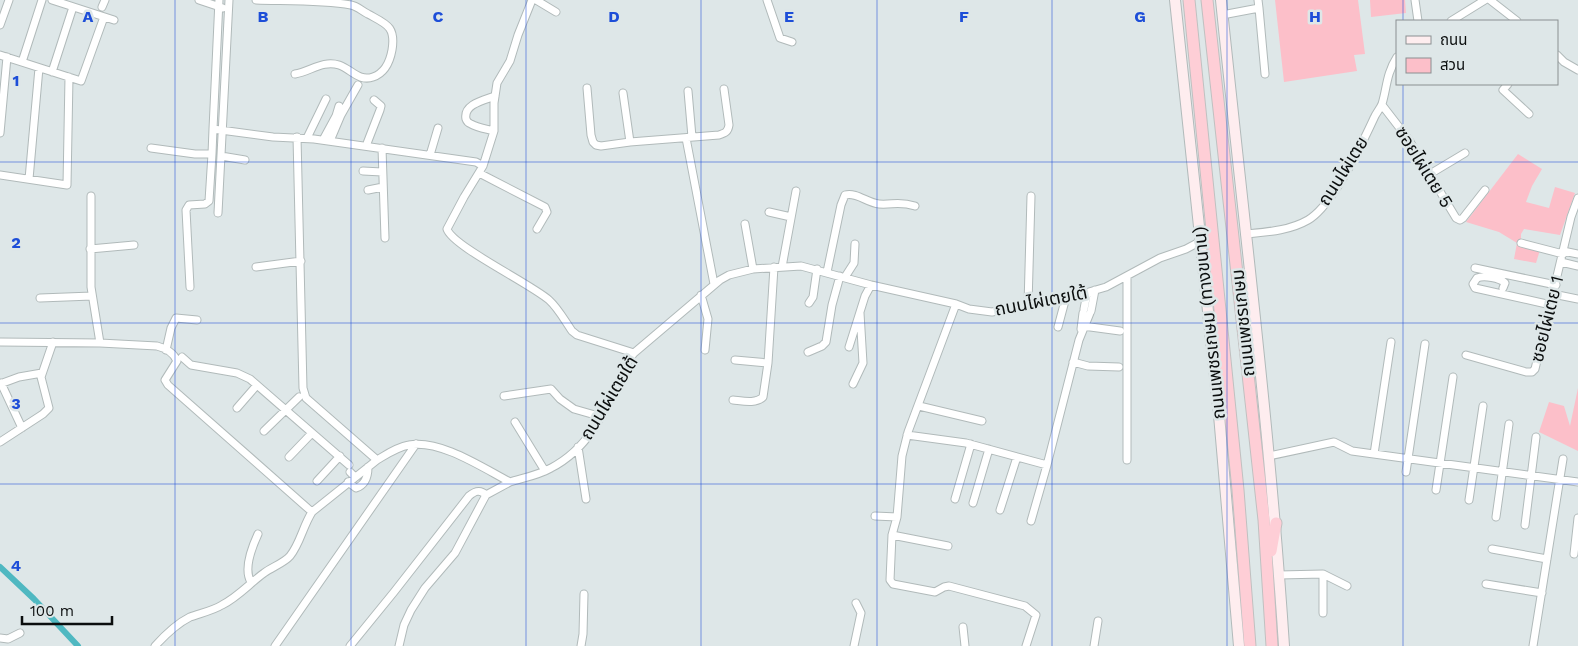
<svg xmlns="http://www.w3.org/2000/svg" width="1578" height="646" font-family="'Work Sans','Noto Sans Thai',sans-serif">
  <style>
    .green { fill: #fcbfc9 }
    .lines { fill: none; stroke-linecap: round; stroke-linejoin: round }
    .canal { stroke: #4fb8c1; stroke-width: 6 }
    .minor-casing { stroke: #b1baba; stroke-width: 9 }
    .secondary-casing { stroke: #b1baba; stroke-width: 12 }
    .trunk-casing { stroke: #c0c0c0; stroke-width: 13 }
    .minor { stroke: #fff; stroke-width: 7 }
    .secondary { stroke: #feedef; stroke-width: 10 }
    .trunk { stroke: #feced6; stroke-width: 11 }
    .grid { fill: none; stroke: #1d4ed8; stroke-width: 1; stroke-opacity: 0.55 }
    .labels { text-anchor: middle; stroke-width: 5; stroke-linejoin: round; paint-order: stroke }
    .street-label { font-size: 18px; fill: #0b0e0e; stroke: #dee7e8 }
    .grid-label { font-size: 16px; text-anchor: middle; font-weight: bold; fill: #1d4ed8; stroke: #dee7e8; stroke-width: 5; stroke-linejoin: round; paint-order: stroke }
  </style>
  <rect width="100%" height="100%" fill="#dee7e8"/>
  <path class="green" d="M1275 0H1358L1365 54 1354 55 1357 71 1284 82Z
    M1370 0H1405L1406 13 1371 17Z
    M1518 154 1542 169 1532 186 1526 202 1549 208 1555 187 1575 193 1560 235 1524 229 1521 234V245L1540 250 1536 263 1514 259 1517 243 1499 232 1466 222Z
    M1578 388V451L1539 432 1549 402 1564 406 1570 426Z"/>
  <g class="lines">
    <path class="canal" d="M0 567 34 599 78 646"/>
    <defs>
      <path id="minor" d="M52 0 114 20
        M199 0 223 8
        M219 0 213 129 273 137 314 139 476 162 483 166 464 197 447 229C452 246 531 284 549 300 558 308 565 321 572 331L577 335 634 353
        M256 0C285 1 323 0 351 5 357 6 362 11 368 14 386 24 396 26 392 50 390 61 385 73 373 77 359 82 351 69 339 65 323 60 311 71 295 74
        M536 0 556 12
        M767 0 780 38 792 42
        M1258 0 1259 8
        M1415 0 1418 21
        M1490 0 1517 21
        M102 7 105 0
        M1222 15 1259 8 1265 74
        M1451 21 1485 0
        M0 25 9 0
        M0 55 81 81 104 17
        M1557 55 1564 62 1578 70
        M22 62 42 0
        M52 72 73 7
        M1508 84 1503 90 1529 114
        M587 88 591 135 593 142 596 145 601 146 630 142 719 135C725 133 728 132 729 125L724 89
        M688 91 692 137
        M623 93 630 142
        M1382 105 1409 140 1456 218 1460 220 1463 218 1485 190
        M494 131C487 129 478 128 471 124 468 123 467 122 466 119 463 104 485 100 495 96
        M0 133 7 57
        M297 137 303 388 306 398 377 460C387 454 397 447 409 445 440 439 483 468 510 482 523 478 539 475 551 468 594 446 609 401 629 360L634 353 720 280 729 275 753 269 801 266 871 285 956 304 969 309 992 312 1082 294 1106 287 1160 258 1186 249 1201 241
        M307 138 326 99
        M686 138 714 284
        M323 140 336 116 339 106
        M330 141 341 115 358 85
        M366 146 380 110 381 106 374 100
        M151 148 195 154H212L213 129
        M382 148 385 238
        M430 155 438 128
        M221 156 245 160
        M483 166 494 131V103L497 83 510 61 518 35 532 0
        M363 171 382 172
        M479 173 545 207 547 212 537 229
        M1430 174 1465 153
        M0 175 67 185 69 77
        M29 179 39 68
        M368 190 383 187
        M91 196V287L100 343
        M769 212 791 217
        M218 213 229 0
        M745 224 753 269
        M1245 234C1266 232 1289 231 1308 220 1332 206 1362 144 1374 118 1376 113 1380 109 1382 104 1387 88 1386 74 1397 57
        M1521 243 1563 254
        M90 249 134 245
        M1563 251 1578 254
        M1561 262 1578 266
        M256 267 301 261
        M782 267 796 191
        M1475 268 1556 285
        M827 272 841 205 845 195C857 192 867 203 879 204 893 205 899 201 915 206
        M845 277 854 263 855 244
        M190 287 186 210 189 205 205 204 209 201 212 154
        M1503 288 1505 283C1500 278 1484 275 1477 278L1473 284 1475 288 1551 305
        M1553 294 1578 299
        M701 295 708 319 705 350
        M40 298 92 296
        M809 303 813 297 817 269
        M956 304 908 432 902 456 897 517 892 535 890 580 893 584 935 592 944 587 949 586 1025 606 1036 615 1026 646
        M1028 305 1031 196
        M1084 309 1087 293
        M1091 311 1095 290
        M1083 326 1120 331
        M1058 327 1066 297
        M1081 329 1083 313
        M0 342 100 343 157 346C165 348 174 353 177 361L165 380 168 385 312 512
        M849 347 865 296 871 285
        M166 350 171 328 176 318 197 320
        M808 352 822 346 826 342 832 305 840 276
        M1466 355 1526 372H1532L1535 369 1571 217 1578 198
        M182 357 191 365 237 373 250 379 349 465
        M735 360 768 363
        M1073 362 1088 366 1119 367
        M1 383 22 428
        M0 384 19 377 42 373
        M853 384 863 363 860 313
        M504 396 551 389 560 399 574 409 602 417
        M733 400C743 401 756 404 763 397L768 363 774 267
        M919 406 982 421
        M237 408 257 385
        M515 422 545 471
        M264 431 299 397
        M907 435 966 443 1047 465 1079 340 1090 313
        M0 442 43 414 49 408 41 377 53 342
        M578 447 586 499
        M1374 454 1391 342
        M1269 456 1334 442 1352 451 1578 482
        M289 457 312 433
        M1127 460V276
        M350 472 355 477
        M1406 472 1425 344
        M317 481 340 456
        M348 482 356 488C365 485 368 476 368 467
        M1436 490 1453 377
        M955 499 971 444
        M1469 500 1483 406
        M973 503 989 449
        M1000 510 1017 457
        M875 516 897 517
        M1496 517 1509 424
        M1031 521 1047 465
        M1525 525 1536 437
        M892 535 948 546
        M1492 549 1547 559
        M1574 554 1578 518
        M1279 575 1323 574 1347 586
        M251 582C243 569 252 547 258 534
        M1486 584 1542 593
        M1323 613V574
        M963 627 965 646
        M0 638 8 639 20 633
        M155 646C165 635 176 624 190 617 201 613 212 611 222 605 238 597 250 583 264 573 272 567 284 563 290 556 300 544 303 526 312 512L377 460
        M275 646 416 444
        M350 646 394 592 469 496C475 491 480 489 486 495
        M399 646 404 625 411 610 425 588 455 553 486 495 510 482
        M581 646 583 634 584 594
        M854 646 861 613 856 603
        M1094 646 1098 621
        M1533 646 1563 459"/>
      <path id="secondary" d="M1175 0 1219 415 1239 646
        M1221 0C1243 215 1270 430 1284 646"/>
      <path id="trunk" d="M1189 0 1238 490 1250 646
        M1207 0 1264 520 1272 646
        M1271 551 1276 523"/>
    </defs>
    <use href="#minor" class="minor-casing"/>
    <use href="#secondary" class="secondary-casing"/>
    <use href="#trunk" class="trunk-casing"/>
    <use href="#minor" class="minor"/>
    <use href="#secondary" class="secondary"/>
    <use href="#trunk" class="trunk"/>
  </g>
  <path class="grid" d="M175 0V646M351 0V646M526 0V646M701 0V646M877 0V646M1052 0V646M1227 0V646M1403 0V21M1403 84V646M0 162H1578M0 323H1578M0 484H1578"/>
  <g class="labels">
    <g class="street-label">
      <text transform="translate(1424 167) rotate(58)" y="6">ซอยไผ่เตย 5</text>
      <text transform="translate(1343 171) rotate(-58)" y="6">ถนนไผ่เตย</text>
      <text transform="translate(1041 301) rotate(-11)" y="6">ถนนไผ่เตยใต้</text>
      <text transform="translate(1547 319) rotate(-76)" y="6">ซอยไผ่เตย 1</text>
      <text transform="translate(1209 323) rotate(-96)" y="6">ถนนเพชรเกษม (ทางขนาน)</text>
      <text transform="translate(1243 323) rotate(-96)" y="6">ถนนเพชรเกษม</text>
      <text transform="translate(609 398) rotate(-59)" y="6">ถนนไผ่เตยใต้</text>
    </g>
  </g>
  <g class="grid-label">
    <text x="88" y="22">A</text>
    <text x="263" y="22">B</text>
    <text x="438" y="22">C</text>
    <text x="614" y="22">D</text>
    <text x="789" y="22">E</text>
    <text x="964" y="22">F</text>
    <text x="1140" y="22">G</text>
    <text x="1315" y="22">H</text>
    <text x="16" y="86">1</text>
    <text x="16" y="248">2</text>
    <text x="16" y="409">3</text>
    <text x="16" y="571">4</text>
  </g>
  <rect x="1396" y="20" width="162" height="65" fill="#dee7e8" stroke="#8a9091"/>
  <rect x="1406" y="36" width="25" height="8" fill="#feedef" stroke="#8a9091"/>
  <text x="1440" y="45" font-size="15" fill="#0b0e0e">ถนน</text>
  <rect x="1406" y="58" width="25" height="15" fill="#fcbfc9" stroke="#8a9091"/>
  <text x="1440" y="70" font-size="15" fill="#0b0e0e">สวน</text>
  <path d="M22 616v8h90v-8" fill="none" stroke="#0b0e0e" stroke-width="2.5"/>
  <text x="30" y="616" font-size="15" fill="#0b0e0e" stroke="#dee7e8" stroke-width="4" paint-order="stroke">100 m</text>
</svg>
